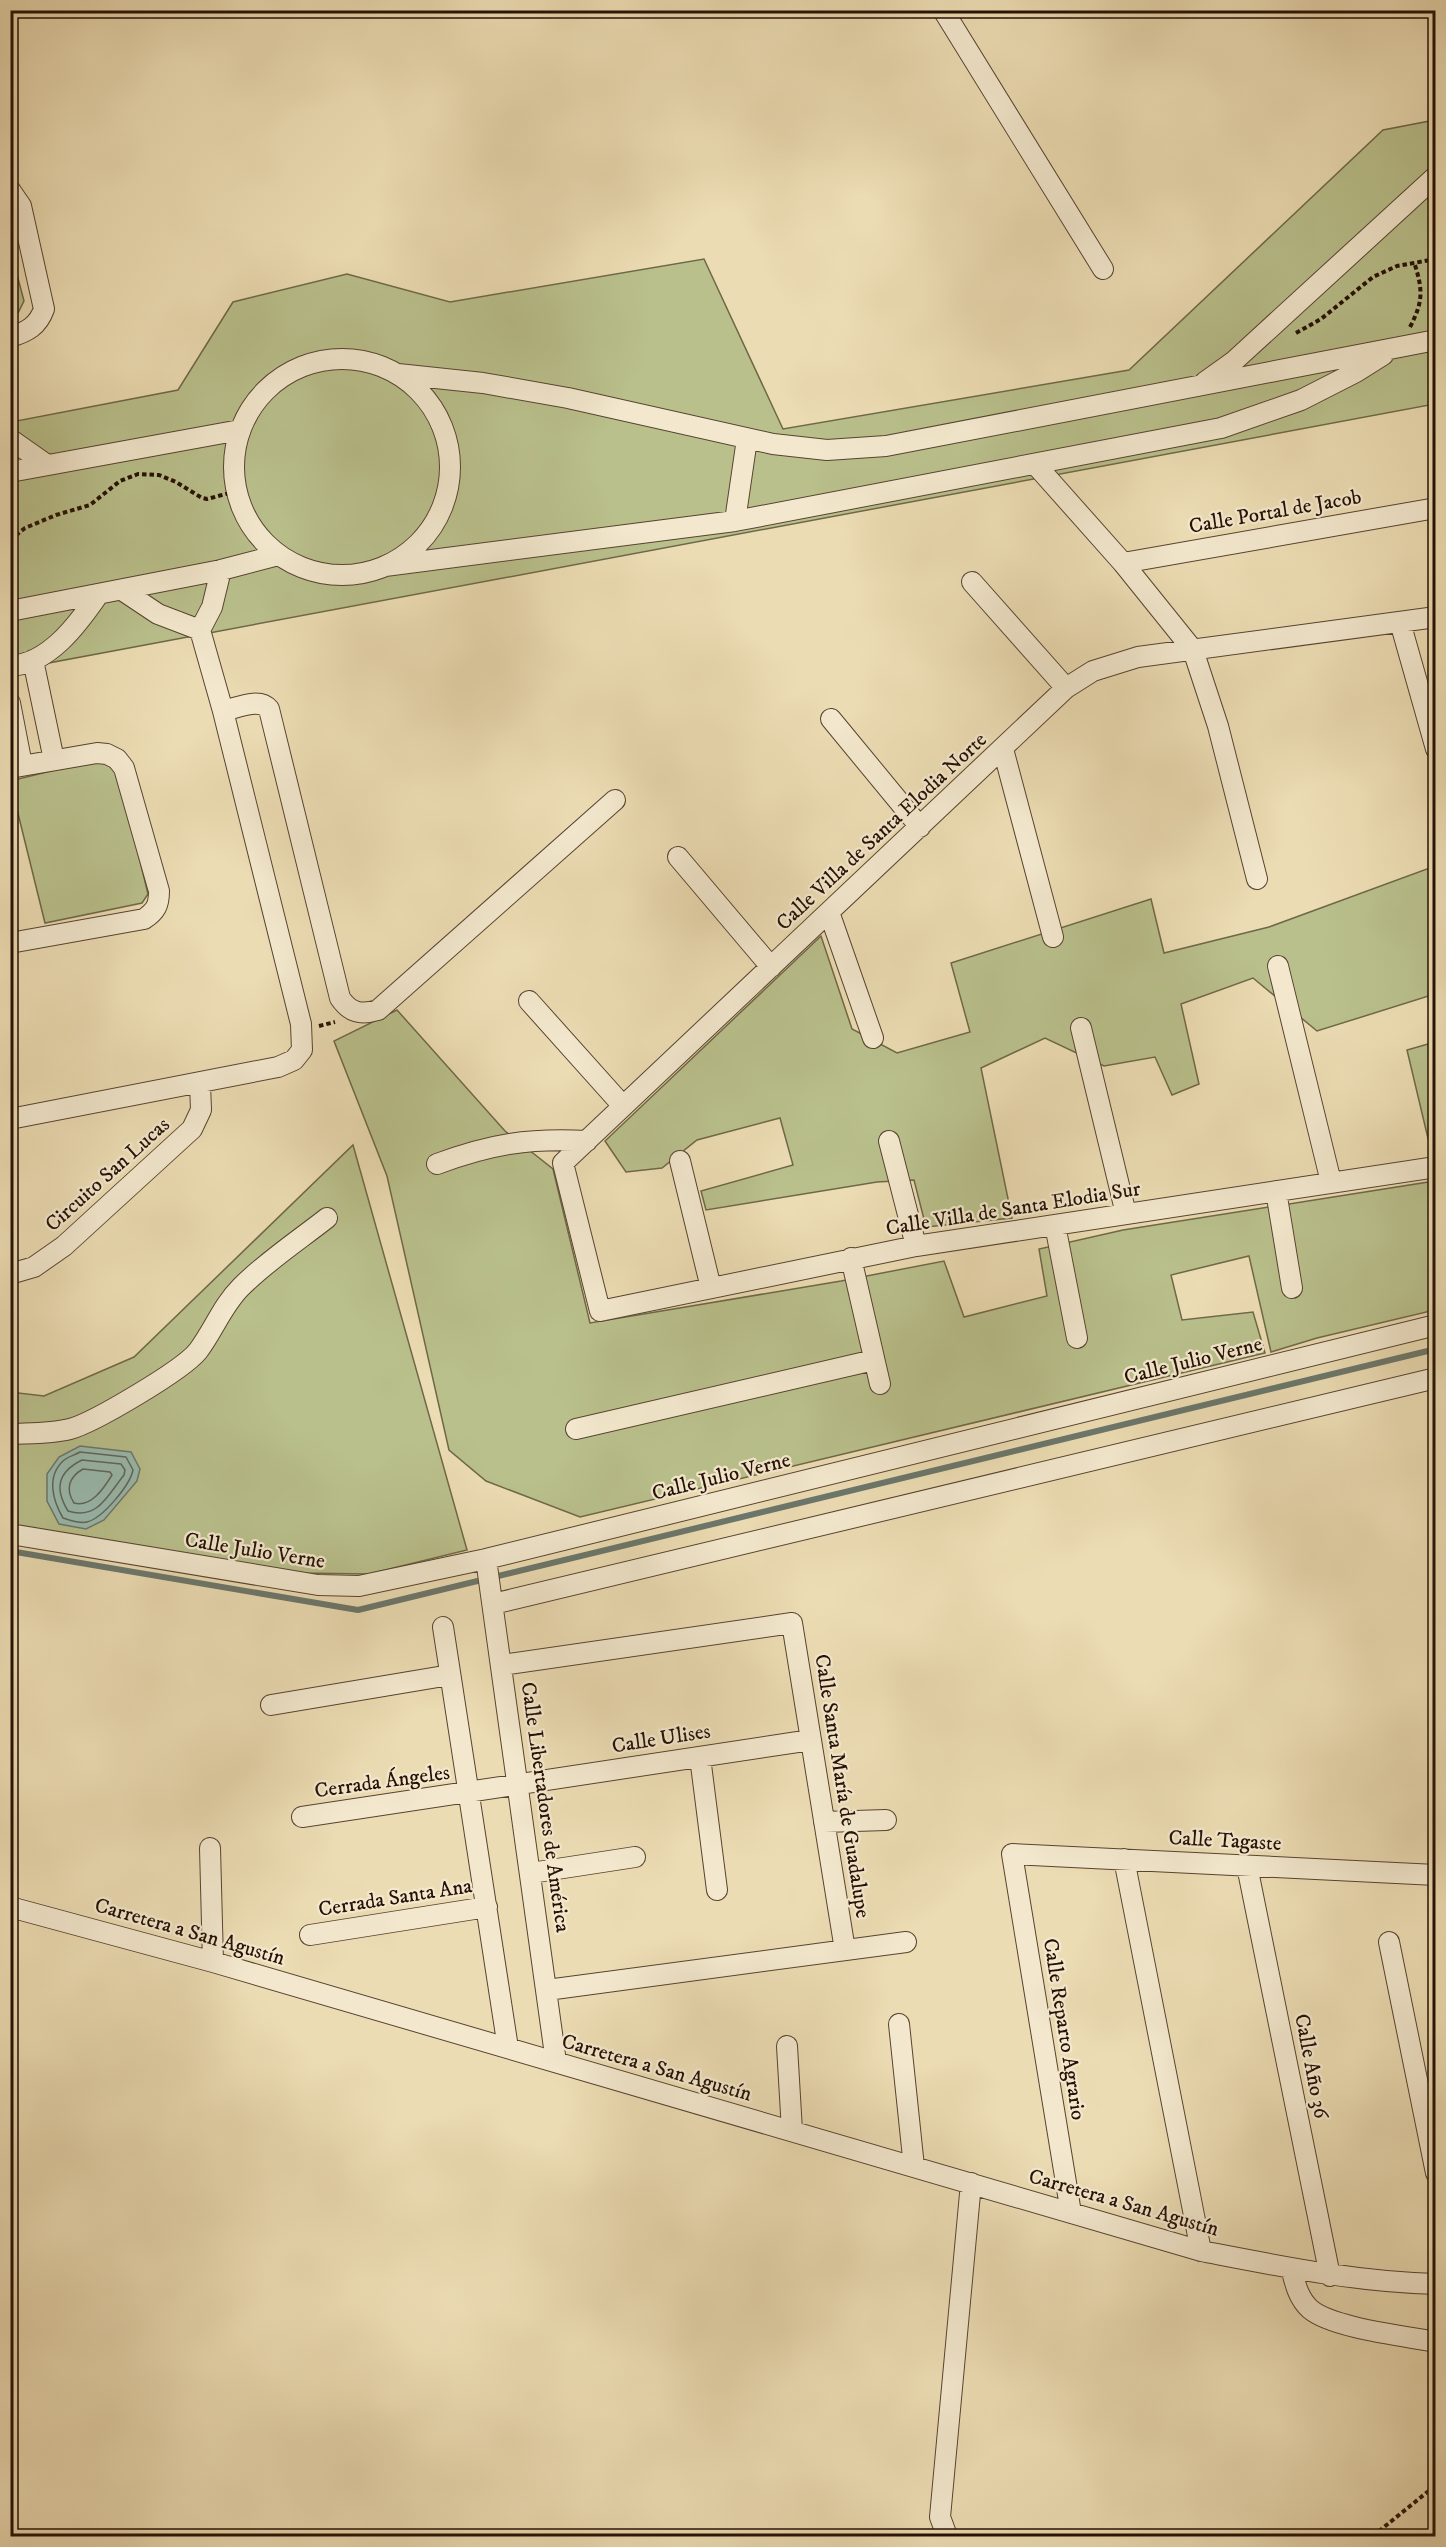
<svg xmlns="http://www.w3.org/2000/svg" width="1446" height="2547" font-family="'IM FELL DW Pica',serif">
  <style>
    .green { fill: #b9c08c; stroke: #6f6848; stroke-width: 1.5 }
    .water { fill: #99bbb0; stroke: #6b776b; stroke-width: 1.5 }
    .lines { fill: none; stroke-linecap: round; stroke-linejoin: round }
    .shore { stroke: #5f665a; stroke-width: 1.5 }
    .stream { stroke: #6b776b; stroke-width: 6 }
    .minor-casing { stroke: #574330; stroke-width: 22 }
    .path { stroke: #251004; stroke-width: 4; stroke-dasharray: 4.5 3; stroke-linecap: butt }
    .minor { stroke: #f3e8ce; stroke-width: 20 }
    .labels { text-anchor: middle; stroke-width: 4.5; stroke-linejoin: round; paint-order: stroke }
    .street-label { font-size: 21px; fill: #251004; stroke: #f3e8ce }
  </style>
  <rect width="100%" height="100%" fill="#ecdcb3"/>
  <filter id="stains"><feTurbulence type="fractalNoise" baseFrequency=".00333" numOctaves="4"/><feColorMatrix values="0 0 0 0 .2 0 0 0 0 .09 0 0 0 0 .02 0 0 0 .5 -.17"/></filter>
  <radialGradient id="worn" r=".72"><stop offset=".6" stop-color="#630" stop-opacity="0"/><stop offset="1" stop-color="#630" stop-opacity=".3"/></radialGradient>
  <path class="green" d="M1435 120V404L11 670V422L178 390 233 302 347 274 450 302 704 259 783 429 1129 370 1383 130Z
    M11 252 24 301 18 313 11 314Z
    M96 760 118 770 148 894 142 903 45 923 10 781Z
    M1435 866V994L1317 1031 1253 978 1181 1004 1199 1084 1172 1095 1155 1057 1104 1066 1045 1038 981 1068 1012 1218 926 1227 914 1180 877 1182 706 1210 701 1191 793 1165 780 1118 697 1140 662 1168 626 1172 605 1141 821 936 852 1029 897 1053 970 1032 951 963 1151 899 1164 953 1269 927Z
    M397 1010 505 1131 553 1169 590 1323 841 1281 944 1261 964 1317 1047 1296 1039 1249 1123 1230 1435 1181V1310L1317 1338 1271 1352 1249 1256 1171 1275 1182 1320 1253 1312 1265 1353 580 1517 486 1481 449 1450 387 1176 334 1041Z
    M1435 1042 1436 1151H1431L1407 1050Z
    M353 1145 467 1550 369 1574 299 1573 11 1525 10 1392 44 1396 134 1357Z"/>
  <path class="water" d="M80 1446 131 1452 140 1469 137 1481 104 1520 86 1529 59 1524 47 1501V1474L59 1457Z"/>
  <g class="lines">
    <path class="shore" d="M80 1452 126 1457 133 1470C130 1485 103 1518 87 1522 80 1524 70 1520 63 1518 53 1501 46 1477 63 1461 67 1457 75 1455 80 1452Z
      M82 1460 121 1464 125 1470 124 1475C107 1496 98 1520 68 1511 54 1488 58 1472 82 1460Z
      M83 1469 110 1472 112 1475C104 1488 91 1508 74 1503 65 1489 69 1477 83 1469Z"/>
    <path class="stream" d="M10 1551 358 1610 1436 1349"/>
    <defs>
      <path id="minor" d="M943 10 1103 269
        M10 190 21 206 44 309C38 326 27 332 10 337
        M234 467a108 108 0 1 1 216 0a108 108 0 1 1-216 0Z
        M398 374 483 383 568 398 773 444 827 450 886 446 1436 340
        M1205 382 1233 362 1436 176
        M10 439 47 465
        M1035 464 1123 563 1193 650 1218 726 1257 879
        M10 472 240 430
        M735 521 747 439
        M1123 563 1436 508
        M385 566 735 521 1221 428 1301 400 1356 372 1383 355
        M972 582 1066 688
        M122 590 158 614 200 630
        M10 611 221 570 278 555
        M1436 617 1138 657 1093 671 1066 688 563 1163 600 1311 916 1246 1436 1167
        M1400 622 1436 749
        M33 660 54 760
        M10 666C49 664 78 624 98 595
        M10 703 22 765
        M223 711C237 708 259 697 269 709L340 998C350 1013 361 1015 378 1010L615 800
        M831 719 920 827
        M1003 749 1053 937
        M10 768 97 753 107 754 117 759 124 768 159 891C159 905 156 911 144 919L10 943
        M678 857 771 967
        M829 912 873 1038
        M1278 966 1331 1182
        M529 1001 623 1106
        M1081 1028 1126 1214
        M10 1119 278 1067 294 1060 302 1050 301 1024 223 711 200 630 212 607 221 570
        M889 1141 916 1246
        M680 1161 711 1288
        M437 1164C491 1144 528 1138 587 1141
        M1276 1191 1292 1288
        M1055 1225 1077 1338
        M851 1258 880 1384
        M10 1274 34 1267 64 1246 192 1129 201 1110 200 1084
        M576 1429 874 1360
        M10 1434C30 1433 50 1434 70 1429 93 1423 183 1370 198 1351 214 1330 222 1306 241 1287 267 1261 299 1240 327 1218
        M10 1534 318 1585 359 1586 486 1559 1436 1325
        M486 1559 556 2062
        M493 1604 1436 1378
        M443 1627 508 2048
        M502 1665 792 1623 845 1950
        M271 1705 450 1675
        M700 1757 717 1890
        M302 1817 811 1740
        M824 1822 886 1820
        M210 1848 213 1962
        M1124 1859 1201 2251
        M1247 1866 1330 2276
        M531 1873 635 1857
        M10 1907 213 1962 1201 2251C1279 2266 1356 2282 1436 2284
        M310 1935 487 1907
        M1389 1942 1436 2173
        M547 1990 906 1942
        M899 2024 914 2167
        M787 2046 792 2131
        M1071 2213 1012 1854 1436 1875
        M1291 2268C1295 2283 1298 2298 1310 2309 1332 2328 1405 2336 1436 2342
        M947 2536 940 2517 971 2183"/>
    </defs>
    <use href="#minor" class="minor-casing"/>
    <path class="path" d="M1410 327C1423 302 1423 291 1415 265
      M1296 333 1321 319 1373 277 1397 266 1436 259
      M10 540 25 528 56 515 90 505 120 481 138 474 159 475 176 482 202 498 207 499 237 491
      M319 1026 335 1022
      M1373 2536 1436 2485"/>
    <use href="#minor" class="minor"/>
  </g>
  <g class="labels">
    <g class="street-label">
      <text transform="translate(1275 511) rotate(-10)" y="7">Calle Portal de Jacob</text>
      <text transform="translate(881 831) rotate(-43)" y="7">Calle Villa de Santa Elodia Norte</text>
      <text transform="translate(107 1174) rotate(-42)" y="7">Circuito San Lucas</text>
      <text transform="translate(1013 1208) rotate(-9)" y="7">Calle Villa de Santa Elodia Sur</text>
      <text transform="translate(1193 1360) rotate(-14)" y="7">Calle Julio Verne</text>
      <text transform="translate(721 1476) rotate(-14)" y="7">Calle Julio Verne</text>
      <text transform="translate(255 1550) rotate(9)" y="7">Calle Julio Verne</text>
      <text transform="translate(661 1738) rotate(-9)" y="7">Calle Ulises</text>
      <text transform="translate(382 1781) rotate(-8)" y="7">Cerrada Ángeles</text>
      <text transform="translate(843 1786) rotate(81)" y="7">Calle Santa María de Guadalupe</text>
      <text transform="translate(546 1807) rotate(82)" y="7">Calle Libertadores de América</text>
      <text transform="translate(1225 1840) rotate(3)" y="7">Calle Tagaste</text>
      <text transform="translate(395 1897) rotate(-9)" y="7">Cerrada Santa Ana</text>
      <text transform="translate(190 1931) rotate(16)" y="7">Carretera a San Agustín</text>
      <text transform="translate(1065 2029) rotate(81)" y="7">Calle Reparto Agrario</text>
      <text transform="translate(1312 2066) rotate(79)" y="7">Calle Año 36</text>
      <text transform="translate(657 2067) rotate(16)" y="7">Carretera a San Agustín</text>
      <text transform="translate(1124 2202) rotate(16)" y="7">Carretera a San Agustín</text>
    </g>
  </g>
  <rect width="1446" height="2547" fill="none" stroke="#ecdcb3" stroke-width="36"/>
  <rect x="12" y="12" width="1422" height="2523" fill="none" stroke="#251004" stroke-width="3"/>
  <rect x="18" y="18" width="1410" height="2511" fill="none" stroke="#251004" stroke-width="1.5"/>
  <rect width="100%" height="100%" filter="url(#stains)"/>
  <rect width="100%" height="100%" fill="url(#worn)"/>
</svg>
